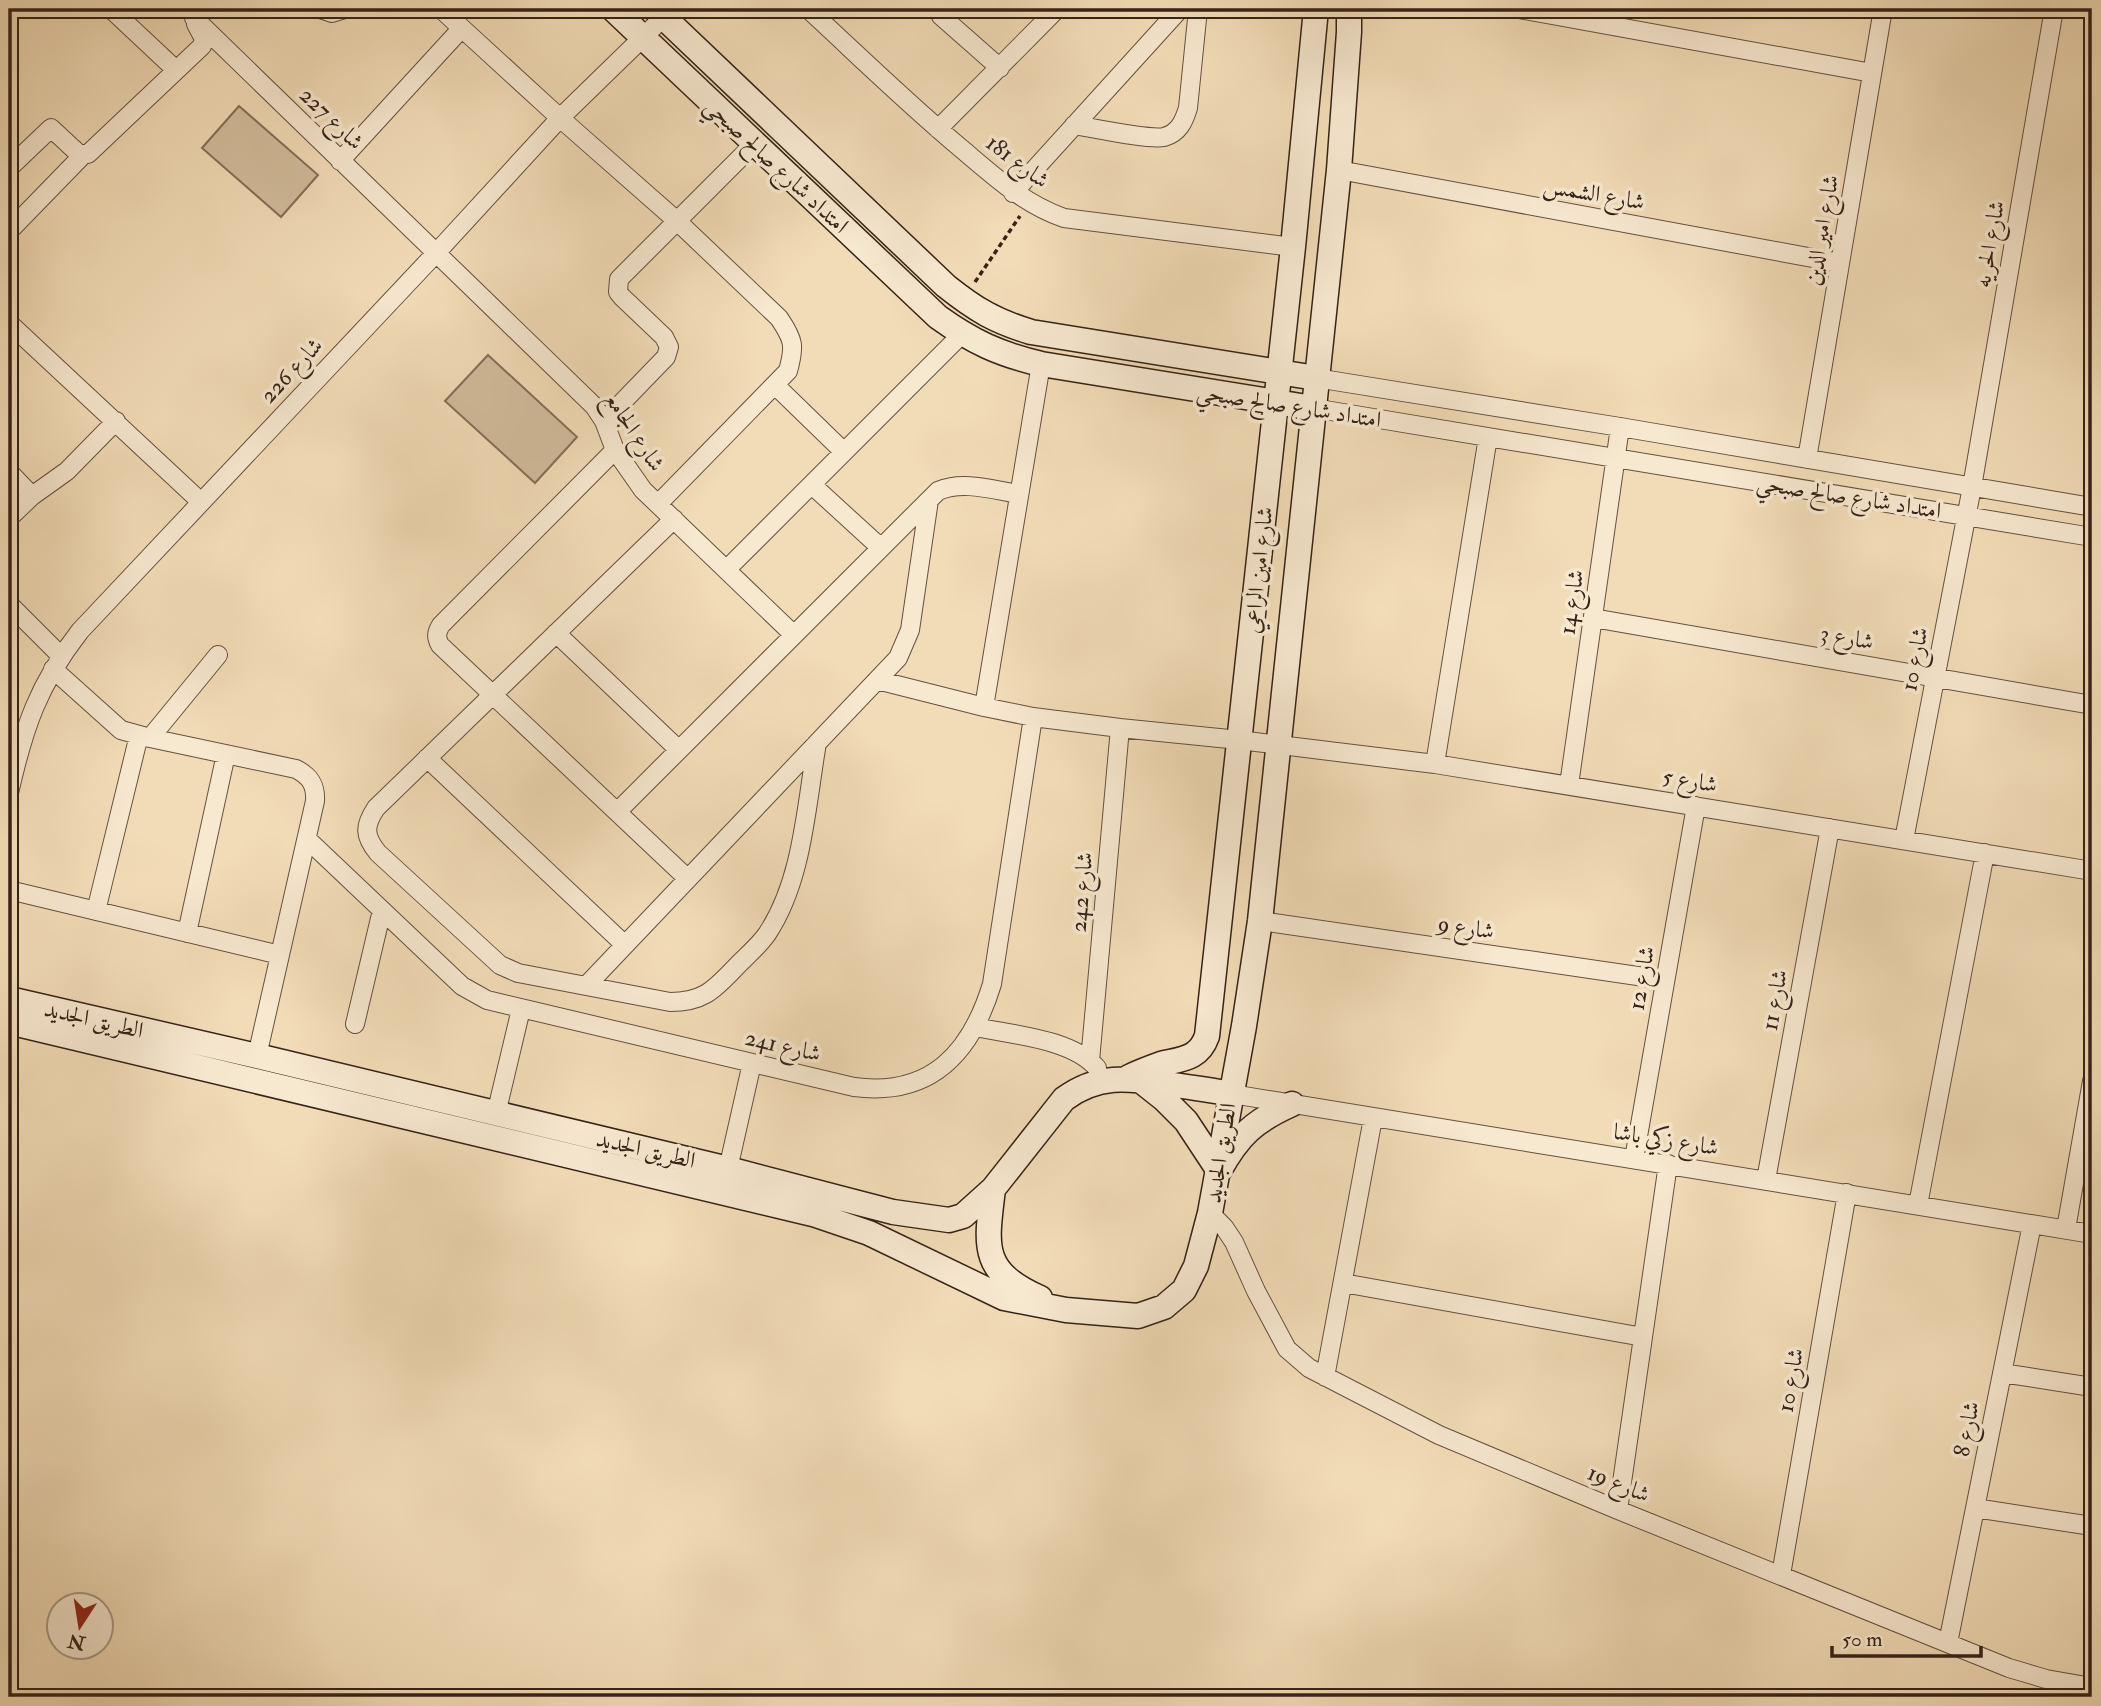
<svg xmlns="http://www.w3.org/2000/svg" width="2101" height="1706" font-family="'IM FELL Double Pica',Amiri,serif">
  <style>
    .green { fill: #d2bc9c; stroke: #846f5a; stroke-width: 2 }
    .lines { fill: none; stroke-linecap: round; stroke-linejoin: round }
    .street-casing { stroke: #655040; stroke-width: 20 }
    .secondary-casing { stroke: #362218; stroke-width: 27 }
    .path { stroke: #362218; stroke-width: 3.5; stroke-dasharray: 5 3.5; stroke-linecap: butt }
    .street { stroke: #f7e8d0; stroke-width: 18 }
    .secondary { stroke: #f7e8d0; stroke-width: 24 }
    .labels { text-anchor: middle; stroke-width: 7; stroke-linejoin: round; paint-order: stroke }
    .street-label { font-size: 23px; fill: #362218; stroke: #f7e8d0 }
  </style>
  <rect width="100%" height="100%" fill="#f2dcb7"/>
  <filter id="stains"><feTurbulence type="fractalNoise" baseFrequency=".00286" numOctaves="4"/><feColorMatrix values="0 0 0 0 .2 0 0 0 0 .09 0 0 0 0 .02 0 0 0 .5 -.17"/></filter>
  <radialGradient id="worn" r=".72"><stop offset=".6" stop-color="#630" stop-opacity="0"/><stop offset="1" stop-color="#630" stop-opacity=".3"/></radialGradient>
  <path class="green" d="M239 106 318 175 281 217 202 148Z
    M488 355 577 437 535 483 445 401Z"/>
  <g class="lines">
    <defs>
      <path id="street" d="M111 9 176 70
        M320 9 332 13 345 9
        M441 9 560 118 677 221 779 318C794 340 795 346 788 371L658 504
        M808 9C859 56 909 105 963 150 995 177 1024 204 1064 218L1293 247
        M938 9 941 16 1000 68
        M1519 9 1872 73
        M194 18 594 406 604 421 615 450 643 490 794 635
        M1074 125C1094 128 1148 140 1164 137 1179 133 1184 121 1188 108L1198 9
        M938 129 1057 9
        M340 161 461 29
        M9 168 51 128 79 154H88L202 46 204 39 196 24
        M1339 170 1840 263
        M1013 193 1180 9
        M13 227 83 155
        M9 323 201 502
        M1316 378 1620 427 2092 507
        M775 385 844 452
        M1313 408 2092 537
        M604 421 666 357 669 347 664 337 622 297 618 292 619 279 754 144
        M615 450 441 625C436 633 436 637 440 645L688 879
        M1807 459 1883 9
        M9 472 32 496
        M812 485 881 548
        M9 518 32 496 67 471 116 421
        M674 519 376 808C364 826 364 836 378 853L500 965 518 973 670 1002C702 1002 713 991 734 969 744 958 758 947 767 934 803 880 806 806 817 743
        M726 570 962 334
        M9 604 61 656
        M1593 618 2092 705
        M556 633 679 750
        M53 669 121 730 150 738 296 769C310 776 316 785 315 801L257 1056
        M877 680 984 707 1033 717 1120 728 1239 740 1435 764 2092 871
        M984 707 1041 364
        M150 738 218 655
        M427 758 625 945
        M1435 764 1488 437
        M1569 785 1620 427
        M9 793C24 727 38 685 80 631L437 252 560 118 671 10
        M617 812 938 491C963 480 993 490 1019 494
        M307 839 462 986 487 1000 854 1087C931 1097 971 1053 992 984L1033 717
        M1904 840 1972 487 2054 9
        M9 890 280 955
        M96 911 139 735
        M1260 921 1665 980
        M187 933 226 754
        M586 986 898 658 910 630 929 500
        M355 1024 382 910
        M976 1027C1013 1035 1072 1039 1097 1068
        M1090 1061 1120 728
        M1232 1094 2092 1234
        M496 1114 521 1009
        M1634 1159 1696 806
        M728 1169 752 1063
        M1766 1180 1830 828
        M1918 1205 1985 853
        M1210 1213 1224 1227 1234 1242 1256 1291 1287 1349 1309 1368 1439 1435 1618 1510 2009 1668 2046 1679 2092 1687
        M2066 1229 2092 1081
        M1343 1283 1643 1337
        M2002 1373 2092 1387
        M1325 1377 1373 1118
        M1975 1508 2092 1526
        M1618 1510 1668 1164
        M1781 1575 1847 1193
        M1948 1643 2032 1224"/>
      <path id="secondary" d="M613 9 938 317C973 342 999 354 1041 364L1313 408
        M655 9 946 286C976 310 995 321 1031 332L1316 378
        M9 999 257 1056 728 1169 893 1212 949 1220 963 1216 993 1189 1064 1099C1098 1074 1127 1078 1167 1084 1189 1087 1211 1090 1232 1094
        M9 1022 813 1214 869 1233 1004 1298 1066 1310 1138 1316 1164 1307 1184 1290 1196 1266 1210 1213 1244 1026 1260 921 1339 170 1349 32V9
        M1129 1077C1139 1072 1150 1068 1161 1064 1182 1059 1199 1059 1207 1036L1293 247 1316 9
        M1140 1080 1164 1099 1186 1121 1219 1171C1239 1135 1254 1121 1292 1104
        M993 1189C986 1247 980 1271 1040 1298"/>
    </defs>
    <use href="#street" class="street-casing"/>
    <use href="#secondary" class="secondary-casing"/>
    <path class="path" d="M975 282 1020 216"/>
    <use href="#street" class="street"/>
    <use href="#secondary" class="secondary"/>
  </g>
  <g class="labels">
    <g class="street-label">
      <text transform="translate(332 118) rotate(44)" y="8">شارع 227</text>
      <text transform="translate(1018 161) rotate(37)" y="8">شارع 181</text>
      <text transform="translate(777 165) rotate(43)" y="8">امتداد شارع صالح صبحي</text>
      <text transform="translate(1594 193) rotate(10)" y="8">شارع الشمس</text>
      <text transform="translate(1821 230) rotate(-80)" y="8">شارع امير الدين</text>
      <text transform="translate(1989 244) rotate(-80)" y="8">شارع الحريه</text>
      <text transform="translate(291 370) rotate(-47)" y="8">شارع 226</text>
      <text transform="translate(1289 405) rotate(9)" y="8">امتداد شارع صالح صبحي</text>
      <text transform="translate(635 431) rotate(57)" y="8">شارع الجامع</text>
      <text transform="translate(1849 496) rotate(9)" y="8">امتداد شارع صالح صبحي</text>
      <text transform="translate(1258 570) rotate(-84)" y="8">شارع امين الراعي</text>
      <text transform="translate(1571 602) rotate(-82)" y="8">شارع 14</text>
      <text transform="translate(1847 637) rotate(10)" y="8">شارع 3</text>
      <text transform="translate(1914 659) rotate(-79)" y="8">شارع 10</text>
      <text transform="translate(1690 780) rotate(9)" y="8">شارع 5</text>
      <text transform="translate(1081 892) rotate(-85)" y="8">شارع 242</text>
      <text transform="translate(1466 927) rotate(8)" y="8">شارع 9</text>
      <text transform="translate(1641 978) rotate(-80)" y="8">شارع 12</text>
      <text transform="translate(1774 1000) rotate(-80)" y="8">شارع 11</text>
      <text transform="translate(94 1019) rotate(13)" y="8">الطريق الجديد</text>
      <text transform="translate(783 1045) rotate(13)" y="8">شارع 241</text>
      <text transform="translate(1666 1139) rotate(9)" y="8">شارع زكي باشا</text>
      <text transform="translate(646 1149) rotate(13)" y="8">الطريق الجديد</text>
      <text transform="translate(1220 1153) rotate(-81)" y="8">الطريق الجديد</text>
      <text transform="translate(1790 1380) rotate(-80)" y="8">شارع 10</text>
      <text transform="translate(1966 1429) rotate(-79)" y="8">شارع 8</text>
      <text transform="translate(1619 1483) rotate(22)" y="8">شارع 19</text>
    </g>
  </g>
  <rect width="2101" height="1706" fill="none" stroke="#f2dcb7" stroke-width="35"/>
  <rect x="10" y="10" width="2080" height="1685" fill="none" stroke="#362218" stroke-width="3.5"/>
  <rect x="18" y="18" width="2066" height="1671" fill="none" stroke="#362218" stroke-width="2"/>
  <g transform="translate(80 1626) rotate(192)"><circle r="33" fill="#f7e8d0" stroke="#aa9986" stroke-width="2"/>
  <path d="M0-5L12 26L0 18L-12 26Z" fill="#8f2418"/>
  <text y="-10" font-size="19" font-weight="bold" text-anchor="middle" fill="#362218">N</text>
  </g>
  <path d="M1832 1646v10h149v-10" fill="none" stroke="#362218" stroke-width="3.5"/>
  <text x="1842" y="1646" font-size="21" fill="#362218" stroke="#f7e8d0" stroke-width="5" paint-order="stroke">50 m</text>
  <rect width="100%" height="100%" filter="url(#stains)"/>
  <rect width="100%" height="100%" fill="url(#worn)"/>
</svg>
